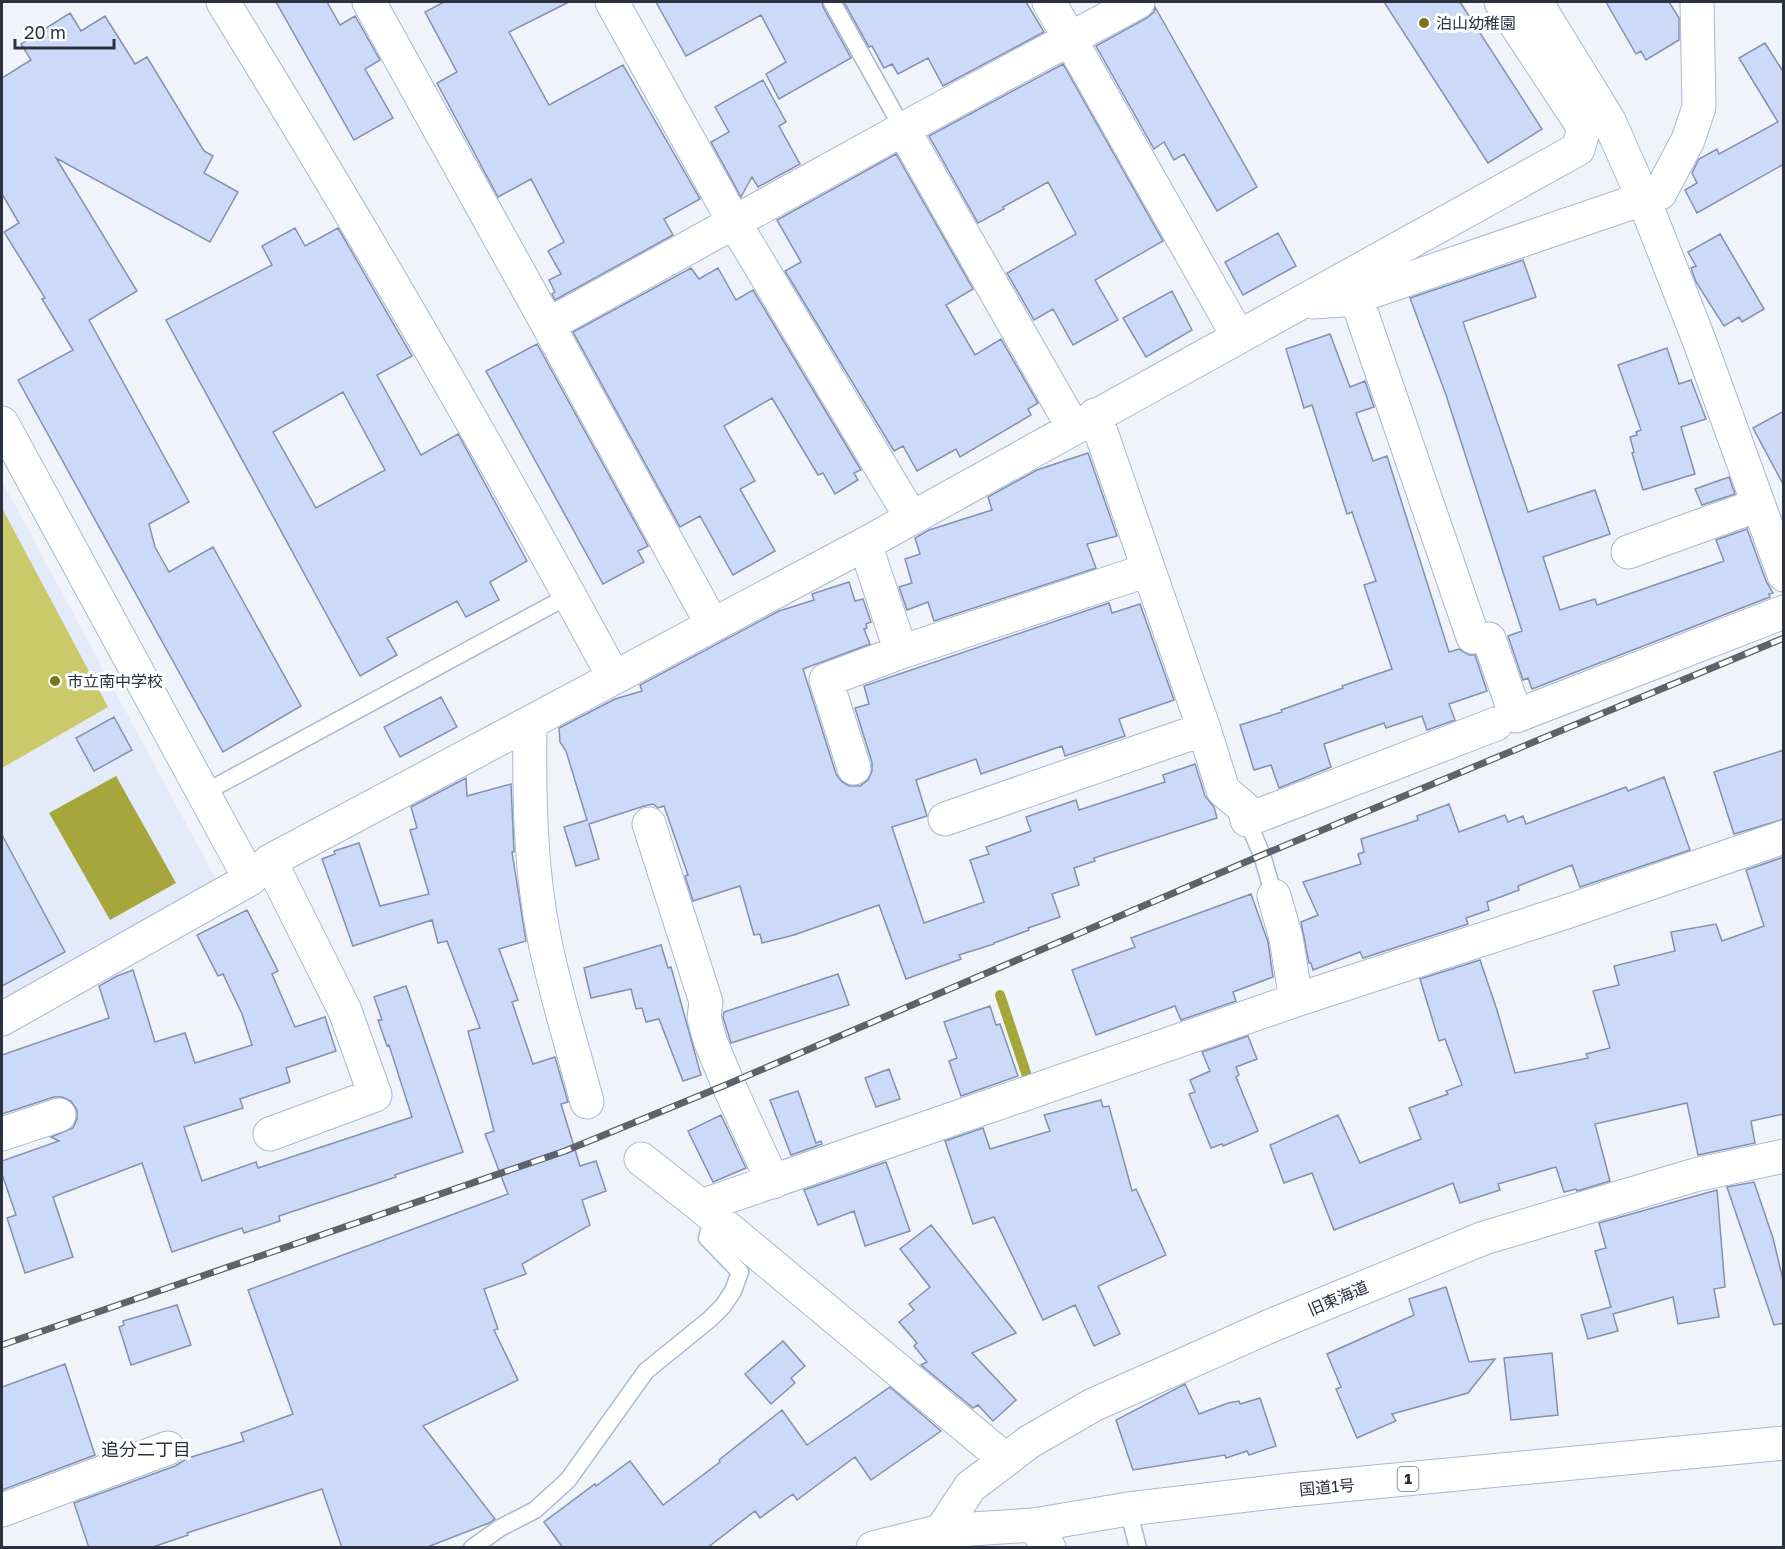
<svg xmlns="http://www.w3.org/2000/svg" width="1785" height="1549" font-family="'Golos Text','Noto Sans JP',sans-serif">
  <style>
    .built { fill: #e3ebfa }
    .green { fill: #caca6a }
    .water { fill: #a7a63d }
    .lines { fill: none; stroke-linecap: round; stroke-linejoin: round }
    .stream { stroke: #a7a63d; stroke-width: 10 }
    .building { fill: #cbdaf9; stroke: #8491ae; stroke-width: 1.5; fill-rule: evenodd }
    .service-casing { stroke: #a8b7d4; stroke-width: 19 }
    .minor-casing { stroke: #a8b7d4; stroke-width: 35 }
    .trunk-casing { stroke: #a8b7d4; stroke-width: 35 }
    .service { stroke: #fff; stroke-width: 16 }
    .minor { stroke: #fff; stroke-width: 33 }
    .trunk { stroke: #fff; stroke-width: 33 }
    .rail-casing { stroke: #5d626d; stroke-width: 7 }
    .rail { stroke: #fff; stroke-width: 4.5; stroke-dasharray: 14; stroke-linecap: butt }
    .poi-dot { fill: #78771d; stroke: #fff; stroke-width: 2 }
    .labels { text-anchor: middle; stroke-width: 6; stroke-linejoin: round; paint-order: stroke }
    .shield { fill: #fff; stroke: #6b6f77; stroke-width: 1.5 }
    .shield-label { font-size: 15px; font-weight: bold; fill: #2b313d }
    .poi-label { font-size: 16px; fill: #2b313d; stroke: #fff; text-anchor: start }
    .street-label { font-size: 16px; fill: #2b313d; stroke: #fff }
    .neighbourhood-label { font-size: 18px; fill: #2b313d; stroke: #fff }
  </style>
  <rect width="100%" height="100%" fill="#f0f4fa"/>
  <path class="built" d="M2 481 217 881 2 1007Z"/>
  <path class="green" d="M2 508 108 707 2 768Z"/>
  <path class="water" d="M116 776 176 883 110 920 49 813Z"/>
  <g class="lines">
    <path class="stream" d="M1000 995 1027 1076"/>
  </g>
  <path class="building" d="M276 2H327L340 25 355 16 380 60 365 69 393 118 354 140Z
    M444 2H569L509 32 549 105 623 65 700 199 664 219 673 235 555 300 552 294 555 292 549 280 561 274 548 251 564 242 531 179 498 197 437 83 457 72 425 12Z
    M656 2H822L823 7 851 58 779 99 766 74 786 62 761 15 686 56Z
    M844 2H1026L1044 32 943 86 928 58 898 74 892 64 884 68 872 46 869 47Z
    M1384 2H1460L1542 129 1488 163Z
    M1606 2H1669L1679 18V40L1646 60 1641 51 1636 54Z
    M1155 7 1257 187 1217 211 1184 154 1174 160 1164 142 1154 149 1096 46 1147 18 1154 12Z
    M70 13 81 31 105 16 135 64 147 57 204 151 213 156 204 173 238 192 210 242 56 158 137 291 89 320 189 502 149 524 155 547 169 572 213 547 301 706 223 752 18 380 73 350 42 299 45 298 4 232 19 223 2 194V78L31 60 21 44Z
    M1765 43 1784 73V164L1697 213 1685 190 1697 183 1692 173 1699 159 1717 149 1719 154 1778 122 1739 58Z
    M1063 64 1163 241 1095 280 1118 320 1073 345 1053 309 1034 320 1007 273 1076 234 1048 182 1003 207 1004 209 978 223 929 136Z
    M763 80 786 122 779 126 800 164 758 187 752 177 741 197 711 142 729 132 715 107Z
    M896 154 973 289 946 305 975 355 1001 339 1038 403 1028 409 1031 415 960 457 956 449 917 471 903 446 894 451 785 271 801 262 777 220Z
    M295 228 305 246 338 228 412 356 377 375 421 455 458 434 527 561 490 582 499 600 466 617 457 601 387 638 397 655 360 676 166 320 272 265 262 246ZM343 392 385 470 316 508 273 432Z
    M1278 233 1296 266 1243 295 1225 262Z
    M1720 234 1764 309 1742 322 1739 317 1724 326 1696 282 1691 268 1696 266 1688 252Z
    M1523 260 1536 297 1463 322 1528 512 1595 490 1610 534 1543 557 1560 610 1595 599 1597 605 1724 561 1716 540 1747 529 1766 581 1773 593 1769 594 1770 597 1532 689 1528 678 1523 680 1508 636 1522 631 1446 395 1410 298Z
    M691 268 699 279 718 268 736 300 753 290 861 470 854 473 858 480 835 494 823 473 818 475 772 398 724 426 755 481 740 489 775 551 733 575 700 516 680 527 573 332Z
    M1172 291 1192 330 1146 357 1123 318Z
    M1330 334 1350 387 1365 381 1374 407 1356 413 1373 461 1387 456 1449 652 1459 649 1469 655H1475L1487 691 1449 704 1455 720 1427 730 1422 716 1386 728 1384 723 1324 744 1331 767 1279 788 1271 765 1254 770 1240 725 1282 712 1281 710 1343 688 1342 686 1392 669 1364 585 1376 581 1352 512 1347 514 1312 405 1304 408 1286 349Z
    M537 344 648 546 638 551 644 562 603 584 486 371Z
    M1667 348 1679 384 1691 380 1706 419 1681 427 1695 474 1643 490 1632 453 1634 452 1630 437 1637 435 1636 432 1641 430 1618 365Z
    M1784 411V486L1753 428Z
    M1088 453 1117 536 1087 544 1096 568 934 621 928 602 907 610 899 587 912 583 905 559 920 554 915 538 929 530 992 510 988 497 1037 470Z
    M1729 477 1735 494 1702 505 1695 489Z
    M849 582 855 601 863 599 871 622 866 624 867 628 864 629 870 644 803 669 836 774 841 781 849 786H860L868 780 872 771V762L855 708 869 704 864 686 1109 603 1112 613 1140 604 1174 700 1119 719 1125 736 1065 756 1062 746 981 774 976 759 916 780 927 816 892 827 924 923 984 902 970 860 989 854 986 847 1031 831 1026 817 1076 800 1079 810 1165 782 1163 775 1195 764 1205 796 1214 807 1217 818 1094 858 1095 861 1074 868 1079 885 1052 894 1060 917 1028 928 1029 930 994 943V944L959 955 961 959 906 979 879 905 794 935 762 943 760 934 754 935 740 886 693 901 685 876 688 875 664 806 658 808 653 804 644 806 589 824 599 859 576 866 564 827 587 820 566 751 560 742 559 728 615 699 642 691 640 685 779 611 814 600 812 594Z
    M441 697 457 727 400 757 384 727Z
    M114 717 132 750 94 771 76 738Z
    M1784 750V819L1734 834 1714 772Z
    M1664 777 1690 850 1580 887 1572 865 1518 886 1519 890 1487 902 1489 910 1466 918 1468 924 1363 958 1360 952 1313 970 1311 963H1309L1301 922 1318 915 1303 882 1361 864 1358 854 1364 852 1361 839 1418 820 1417 816 1449 804 1459 832 1505 815 1508 822 1523 816 1526 824 1626 787 1628 791Z
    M466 778 467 796 511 784 514 852H512L526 941 499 949 518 1000 512 1002 533 1064 555 1057 568 1102 561 1104 580 1166 596 1161 606 1191 582 1200 590 1225 522 1264 526 1274 484 1289 498 1329 494 1330 518 1380 423 1426 495 1519 489 1523 425 1548H342L322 1489 187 1533 188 1535 150 1548H89L74 1503 175 1466 188 1458 244 1441 241 1433 293 1414 248 1290 508 1194 485 1134 494 1131 468 1031 480 1028 447 941 438 943 432 920 353 946 322 859 335 854 334 851 359 843 380 906 429 894 410 830 417 828 411 807Z
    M2 835 65 952 2 986Z
    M1784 857V1114L1751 1121 1755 1143 1698 1155 1687 1103 1595 1124 1610 1181 1577 1191 1576 1189 1564 1192 1556 1167 1498 1184 1500 1190 1460 1203 1453 1183 1334 1230 1312 1173 1284 1183 1270 1145 1338 1115 1360 1163 1421 1139 1409 1108 1448 1094 1446 1091 1462 1085 1445 1039 1439 1041 1420 979 1480 960 1497 1010 1515 1073 1588 1058 1586 1054 1610 1048 1593 991 1619 985 1614 966 1675 951 1671 932 1716 924 1722 941 1764 926 1746 870Z
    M1251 894 1268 942 1273 977 1233 992 1236 1001 1181 1020 1175 1006 1096 1035 1072 970 1135 947 1131 938Z
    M247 910 278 971 272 974 295 1027 325 1017 336 1051 286 1068 290 1082 240 1099 243 1108 184 1127 202 1181 256 1162 258 1168 412 1117 389 1045 387 1046 378 1020H382L374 997 406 986 463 1152 395 1175 396 1177 279 1216 280 1221 244 1233 242 1228 172 1252 142 1163 53 1197 73 1257 25 1273 7 1218 16 1215 2 1174V1161L59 1141 51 1137 73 1128 77 1119V1110L71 1101 62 1097H54L2 1114V1055L109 1018 99 986 117 976 133 970 155 1042 185 1033 195 1063 252 1045 242 1014 223 974 218 976 197 935Z
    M661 945 668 968 671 967 701 1075 683 1081 659 1019 646 1022 642 1008 636 1009 631 989 591 998 584 968Z
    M838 974 849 1005 731 1043 723 1017 724 1012Z
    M990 1006 996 1025 1000 1024 1018 1076 961 1096 949 1061 957 1058 944 1022Z
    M1248 1036 1257 1059 1236 1067 1239 1075 1236 1077 1258 1131 1223 1146 1222 1144 1211 1148 1189 1094 1195 1092 1190 1080 1210 1071 1202 1052Z
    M889 1069 900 1099 876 1107 865 1078Z
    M798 1091 816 1143 821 1141 822 1144 791 1155 770 1100Z
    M1101 1100 1103 1107 1109 1106 1132 1191 1136 1189 1166 1255 1098 1286 1120 1334 1094 1346 1075 1305 1043 1320 994 1217 973 1224 945 1141 983 1128 990 1149 1050 1131 1044 1115Z
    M721 1115 746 1168 713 1182 688 1131Z
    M886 1162 910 1231 865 1246 854 1211 818 1225 804 1190Z
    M1754 1182 1773 1238 1784 1284V1323L1774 1325 1727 1187Z
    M1717 1190 1725 1287 1714 1289 1719 1317 1678 1324 1673 1297 1613 1314 1618 1331 1588 1339 1581 1315 1611 1307 1595 1251 1606 1248 1599 1223Z
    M931 1225 1016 1333 972 1353 1016 1400 993 1421 978 1405 973 1408 921 1365 927 1362 914 1346 917 1343 899 1322 914 1310 909 1304 930 1287 900 1249Z
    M1446 1287 1469 1362 1495 1359 1468 1393 1392 1414 1396 1421 1357 1438 1336 1389 1341 1387 1327 1354 1414 1315 1409 1299Z
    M177 1305 191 1345 131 1365 119 1327 124 1325 123 1321Z
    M783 1341 805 1366 791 1378 795 1383 771 1404 745 1374Z
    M1552 1353 1558 1415 1511 1420 1504 1358Z
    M65 1364 95 1455 2 1490V1387Z
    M1185 1384 1199 1414 1228 1403 1239 1401 1240 1404 1260 1398 1276 1446 1249 1455 1247 1451 1226 1458 1225 1455 1133 1470 1116 1420Z
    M890 1387 941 1431 871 1480 855 1457 797 1500 793 1494 760 1518 755 1511 707 1548H563L544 1522 595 1484 596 1486 630 1461 663 1505 720 1462 719 1460 782 1410 807 1445Z"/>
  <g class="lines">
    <defs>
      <path id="service" d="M832 2 903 129
        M202 794 570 595
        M1247 820 1262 855 1274 896
        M1128 1509 1138 1548
        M472 1548 500 1528 535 1510 568 1480 646 1371 710 1319 723 1306 733 1291 740 1272 707 1238 713 1216"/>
      <path id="minor" d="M223 2C359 223 490 447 613 676
        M369 2 548 325
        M612 2 734 222 911 517
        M1049 2 1238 336
        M1536 2 1609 121 1644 200 1699 340 1784 575
        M903 129 1073 427
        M1356 297 1473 637
        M1314 302 1343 300 1356 297 1660 193 1688 140 1699 107 1697 2
        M2 423 250 879
        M865 544 901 652
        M1628 552 1758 505
        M712 624 548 325 903 129 1138 2
        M1489 639 1516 716 1784 612
        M530 723C529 796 530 871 545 942 556 996 573 1049 587 1102
        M1204 729 1223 790 1244 808 1247 820 1496 724
        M854 768 826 680 901 652 1148 570
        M945 819 1204 729 1095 415
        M649 824 706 1002 704 1018 710 1040 728 1084 773 1182
        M1274 896 1286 938 1296 1000
        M2 1019 250 879 270 861 865 544 1578 149 1584 128 1501 2
        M2 1134 59 1115
        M270 1134 375 1095 345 1011 270 861
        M641 1159 701 1206
        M1006 1460 701 1206 1296 1000 1566 912 1784 837
        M2 1510 168 1448
        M1034 1525 1049 1548
        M941 1531 970 1487 1029 1442 1093 1405 1270 1326 1484 1238 1695 1175 1784 1156"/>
      <path id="trunk" d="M873 1548 941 1531 1034 1525 1128 1509 1290 1490 1784 1443"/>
    </defs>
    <use href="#service" class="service-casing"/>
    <use href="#minor" class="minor-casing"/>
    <use href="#trunk" class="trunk-casing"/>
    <use href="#service" class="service"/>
    <use href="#minor" class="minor"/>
    <use href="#trunk" class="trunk"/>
    <defs>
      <path id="rail" d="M2 1345 565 1151 728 1084 1262 855 1784 638"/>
    </defs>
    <use href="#rail" class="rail-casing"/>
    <use href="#rail" class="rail"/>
  </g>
  <g class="poi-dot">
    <circle cx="1424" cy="23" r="6"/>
    <circle cx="55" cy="681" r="6"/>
  </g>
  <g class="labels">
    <rect class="shield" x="1397.5" y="1467" width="21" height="24" rx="4.5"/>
    <g class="shield-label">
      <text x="1408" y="1484">1</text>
    </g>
    <g class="poi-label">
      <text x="1436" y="29">泊山幼稚園</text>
      <text x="67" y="687">市立南中学校</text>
    </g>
    <g class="street-label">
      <text transform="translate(1338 1298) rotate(-23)" y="6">旧東海道</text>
      <text transform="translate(1327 1487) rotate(-5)" y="6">国道1号</text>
    </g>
    <g class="neighbourhood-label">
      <text x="146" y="1456">追分二丁目</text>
    </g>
  </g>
  <rect width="1785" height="1549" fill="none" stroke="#2b313d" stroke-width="6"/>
  <path d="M15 39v9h99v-9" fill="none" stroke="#2b313d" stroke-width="3"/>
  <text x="24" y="39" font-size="18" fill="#2b313d" stroke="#ffffff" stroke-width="4.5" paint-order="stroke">20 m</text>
</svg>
